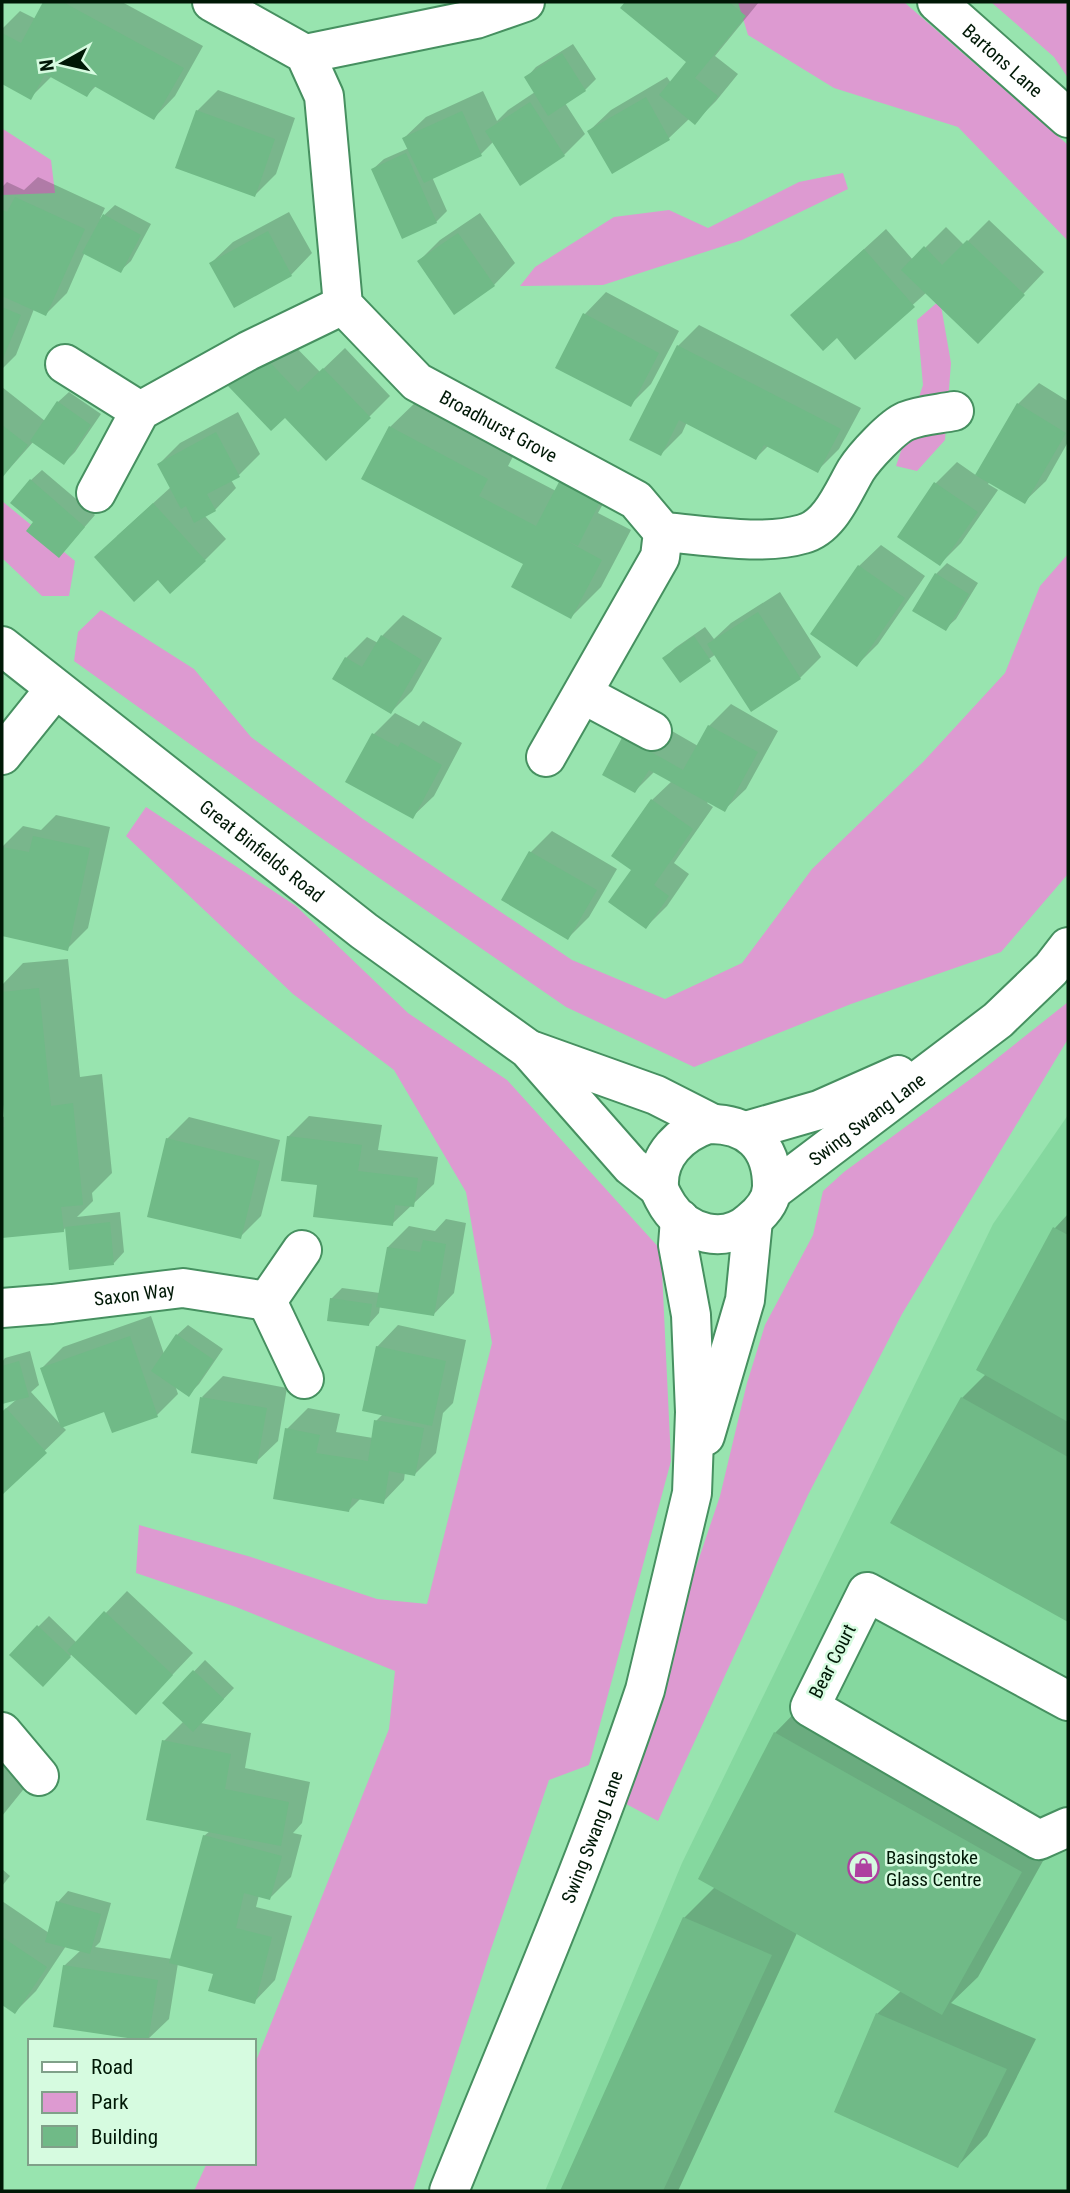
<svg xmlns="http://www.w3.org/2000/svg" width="1070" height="2193" font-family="'Roboto Condensed',sans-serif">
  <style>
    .built { fill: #85d89f }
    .green { fill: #dd9ad1 }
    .shadow { fill: #0003 }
    .building { fill: #70ba87 }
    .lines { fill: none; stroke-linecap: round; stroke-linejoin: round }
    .minor-casing { stroke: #469060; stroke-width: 42 }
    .minor { stroke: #fff; stroke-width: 38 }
    .labels { text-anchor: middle; stroke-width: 5; stroke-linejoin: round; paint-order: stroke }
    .street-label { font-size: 19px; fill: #001806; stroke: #d6fbe0 }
    .poi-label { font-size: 19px; fill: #001806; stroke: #d6fbe0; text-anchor: start }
  </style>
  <rect width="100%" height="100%" fill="#98e4af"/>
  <path class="built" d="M1068 1115V2191H545L682 1863 993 1224Z"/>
  <path class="green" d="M738 2H904L1068 145V241L958 127 834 88 748 35Z
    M991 2H1068V78L1054 57Z
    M2 115 3 129 51 160 55 193 2 195Z
    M843 173 848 189 742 240 603 285 520 286 535 267 614 217 669 210 708 228 799 182Z
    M940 300 951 363 945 440 917 471 896 466 923 385 917 320Z
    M2 501 75 561 69 596H42L2 558Z
    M1068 554V874L1001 952 851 1004 694 1067 566 1007 314 833 74 661 78 632 101 610 194 669 251 737 363 819 572 960 665 999 742 963 812 869 923 762 1005 673 1040 586Z
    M146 807 296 906 408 1013 507 1080 661 1250 671 1461 589 1765 549 1780 491 1949 413 2191H194L207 2163H254V2066L389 1729 395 1671 236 1607 136 1573 139 1525 251 1557 377 1599 427 1604 492 1343 466 1192 394 1070 293 994 126 836Z
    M1068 1002V1039L902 1314 808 1495 658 1821 615 1798 643 1725 720 1496 747 1383 765 1325 813 1235 823 1191 844 1172 976 1075Z"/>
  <path class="shadow" d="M45 2H122L203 46 175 96 154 118 96 86 87 95 52 76 30 98 2 82V29L20 11 36 19Z
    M627 2H759L715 56 738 74 716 101 695 122 690 118 669 138 613 171 589 131 611 110 667 77 671 83 689 62 622 8Z
    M573 44 596 79 585 90 565 103 585 134 564 155 494 141 481 154 432 177 447 211 436 222 373 169 384 159 409 148 404 138 426 117 483 91 497 121 508 110 535 92 526 78 536 67Z
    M218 90 295 118 276 174 255 195 197 111Z
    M38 177 105 208 100 219 115 205 151 224 131 261 120 271 85 252 67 293 46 314 34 309 16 355 2 369V187L7 182 24 190Z
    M289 212 312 253 291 275 211 263 233 242Z
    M480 213 515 263 494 285 454 312 419 261 440 240Z
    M989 220 1044 272 999 320 927 292 855 357 837 336 792 315 886 229 913 260 946 227 964 245Z
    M606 292 679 331 651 384 630 405 557 367 585 314Z
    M699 325 861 408 839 449 818 470 769 445 756 458 687 422 682 433 661 454 678 346Z
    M284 335 320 372 345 348 390 396 369 417 285 415 231 386Z
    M1039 383 1068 401V442L1046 481 1024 502 990 481 988 484 998 490 961 543 940 564 899 536 936 483 957 462 977 476 1018 404Z
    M2 387 45 421 58 402 69 392 101 414 75 452 64 463 34 441 2 477Z
    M420 398 517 449 508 466 556 491H610L598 513 631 530 601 587 571 617 525 563 390 427Z
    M238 412 260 454 239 475 231 480 236 488 215 510 204 515 226 539 205 560 117 536 171 487 159 464 180 443Z
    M42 470 95 515 69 545 36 522 31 480Z
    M881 545 925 576 878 644 857 665 859 566Z
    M947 563 978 583 956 619 945 629 936 574Z
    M780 592 821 657 800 678 716 654 680 680 664 658 675 648 705 627 714 639 731 623Z
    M403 615 442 638 412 691 391 712 346 658 367 637 378 643 382 636Z
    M731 704 778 731 746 789 724 810 709 801 707 803 713 807 674 863 689 874 667 906 646 927 633 869 652 800 672 781 655 771 635 791 646 716 698 746 709 726Z
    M395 713 419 726 423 721 462 743 434 796 412 817 348 781 374 734Z
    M56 815 110 827 88 928 67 949 2 934V847L23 826 41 830Z
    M552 831 617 869 589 917 568 938 503 899 531 852Z
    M68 959 80 1077 102 1074 112 1173 92 1193 93 1201 77 1217 120 1212 124 1252 114 1263 66 1227 63 1231 2 1236V1118L6 1115 2 1076V985L23 963Z
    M309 1116 382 1125 378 1150 438 1157 434 1184 392 1224 318 1184 288 1137Z
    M189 1117 280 1140 261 1216 240 1237 167 1139Z
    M1068 1214V1620L892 1523 962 1398 986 1374 978 1369 1055 1228Z
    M446 1219 466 1223 454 1293 433 1315 380 1306 379 1313 369 1324 331 1299 342 1288 380 1293 388 1247 409 1226 435 1231Z
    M151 1316 164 1354 177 1335 188 1325 223 1349 199 1384 189 1394 175 1385 178 1394 157 1415 105 1410 62 1426 66 1430 2 1492V1412L17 1399 4 1402 2 1362 5 1358 30 1351 39 1385 31 1392 62 1426 42 1368 63 1347Z
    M398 1325 466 1340 453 1403 443 1413 436 1453 415 1474 405 1472 404 1480 383 1502 361 1498 349 1510 287 1429 308 1408 340 1414 336 1432 373 1438 376 1421 383 1414 377 1347Z
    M223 1376 287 1388 278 1441 256 1462 202 1397Z
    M127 1591 193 1653 157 1691 73 1653 53 1674 38 1627 49 1616 77 1643Z
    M205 1660 234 1688 201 1723 251 1733 245 1768 310 1782 302 1823 293 1833 302 1835 291 1877 270 1898 259 1895 256 1907 292 1916 275 1980 254 2002 215 1972 178 1963 169 2019 147 2040 64 1966 81 1950 66 1946 36 1991 15 2012 2 2003V1901L49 1933 58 1902 68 1891 111 1903 100 1942 95 1947 172 1959 204 1836 210 1831 164 1741 184 1721 164 1703Z
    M811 1696 1057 1836 978 1977 951 2003 1036 2039 987 2136 958 2166 877 2014 901 1991 797 1933 678 2191H562L684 1918 715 1887 700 1879 775 1733Z
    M2 1764 27 1785 2 1816Z
    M2 1869 10 1876 2 1886Z"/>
  <path class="building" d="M43 2H63L184 68 154 120 94 86 87 97 45 74 31 100 2 84V33L21 43Z
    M625 2H729L746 16 695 78 718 96 695 125 659 95 686 62 620 8Z
    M562 53 586 91 548 116 524 77Z
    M646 97 670 140 612 174 587 131Z
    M530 102 565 156 520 186 485 131Z
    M196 110 275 139 255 197 175 168Z
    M462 111 482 156 424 183 402 138Z
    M406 153 437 223 402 239 371 169Z
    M15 197 85 229 46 316 2 296V210L7 212Z
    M103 214 141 235 121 273 82 253Z
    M268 231 292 276 234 308 209 263Z
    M458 233 495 286 454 315 417 261Z
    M967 240 1025 295 978 344 901 270 924 246 942 265Z
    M864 249 915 307 855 360 837 338 823 351 790 315Z
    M2 307 21 315 2 361Z
    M583 313 659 353 631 407 555 368Z
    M677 345 841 429 818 473 764 445 756 460 679 420 661 456 629 440Z
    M262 354 298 392 323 368 371 418 326 461 285 418 271 431 228 386Z
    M57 401 91 425 64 465 30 441Z
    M1017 403 1066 433 1025 504 975 475Z
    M2 425 28 445 2 478Z
    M389 426 488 479 479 496 536 526 560 480 600 502 578 546 565 540 602 560 571 619 511 587 523 564 361 479Z
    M216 432 240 477 207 494 216 511 194 523 186 506 181 509 157 464Z
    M30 479 85 527 59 558 26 531 33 522 10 503Z
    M934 482 978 512 940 566 897 537Z
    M153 503 206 561 170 594 158 580 134 602 94 557Z
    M858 565 905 598 857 667 810 634Z
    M935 573 969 594 946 631 912 611Z
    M758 612 801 679 751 712 707 644Z
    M381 635 422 660 391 714 332 679 345 657 362 667Z
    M694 636 711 661 680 683 662 658Z
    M708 725 758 752 725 812 649 770 635 793 602 775 623 736 683 770Z
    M372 733 398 747 401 742 442 765 413 819 345 782Z
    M651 799 693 829 654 885 669 896 646 929 608 902 631 870 611 856Z
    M33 836 90 848 68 951 2 936V847L29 852Z
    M529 851 597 890 568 940 501 900Z
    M39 988 51 1106 73 1103 83 1205 61 1207 64 1232 2 1238V1127H5L2 1093V992Z
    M287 1136 362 1145 358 1171 418 1178 414 1207 395 1205 393 1226 313 1217 317 1185 281 1181Z
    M166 1138 260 1161 241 1239 147 1217Z
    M110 1222 114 1265 69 1270 65 1227Z
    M1053 1227 1068 1235V1422L976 1370Z
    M423 1240 446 1244 434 1316 376 1307 387 1247 420 1252Z
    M330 1298 372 1304 369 1326 327 1321Z
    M176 1334 214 1360 189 1397 151 1371Z
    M130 1336 158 1417 112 1433 104 1412 61 1428 40 1368Z
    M376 1346 446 1361 432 1426 362 1411Z
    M19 1361 29 1397 2 1404V1366Z
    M200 1397 267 1408 257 1464 191 1453Z
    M961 1397 1068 1457V1622L890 1523Z
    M6 1408 47 1453 2 1495V1412Z
    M374 1420 424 1428 415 1476 389 1471 384 1504 352 1498 349 1512 273 1499 285 1428 320 1435 316 1453 368 1461Z
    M104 1611 173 1675 136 1715 67 1651Z
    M37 1625 71 1657 43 1687 9 1655Z
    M193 1670 224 1699 193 1732 162 1703Z
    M774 1732 1022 1872 942 2015 698 1879Z
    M162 1740 231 1754 225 1789 289 1802 281 1846 146 1820Z
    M203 1835 282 1856 270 1900 244 1893 236 1928 272 1937 255 2004 208 1991 213 1974 169 1963Z
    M56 1901 101 1914 90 1954 45 1942Z
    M683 1917 772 1955 663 2191H560Z
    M2 1937 47 1967 15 2014 2 2005Z
    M63 1965 158 1980 148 2041 53 2027Z
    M876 2013 1007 2069 958 2168 834 2112Z"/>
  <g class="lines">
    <defs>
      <g id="minor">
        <path id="s1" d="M212 2 305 54 324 96 343 305 417 382 636 500 663 532 660 557 546 757"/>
        <path id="s2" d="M937 2 1068 118"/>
        <path d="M305 54 476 19 525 2"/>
        <path d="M65 364 140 411"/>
        <path d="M96 493 140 411 248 351 343 305"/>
        <path d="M663 532C704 535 763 546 803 534 830 527 843 492 856 470 865 456 892 427 906 421 920 415 939 414 954 411"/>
        <path id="s3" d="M2 646 364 931 528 1049 631 1166 659 1188"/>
        <path d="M583 694 652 731"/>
        <path d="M2 755 55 689"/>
        <path d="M533 1051 656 1095 713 1124"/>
        <path d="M708 1124C748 1123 772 1145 772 1186 772 1201 762 1212 751 1221 725 1245 686 1234 668 1206 665 1201 660 1193 659 1187 657 1155 681 1133 708 1124Z"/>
        <path d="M746 1131 819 1110 898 1075"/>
        <path id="s4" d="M772 1191 998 1020 1051 969 1068 947"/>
        <path d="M302 1250 267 1301 304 1379"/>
        <path id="s5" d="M2 1308 52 1304 183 1288 267 1301"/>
        <path d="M705 1436 745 1300 753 1220"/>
        <path d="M1068 1701 867 1592 810 1707 1039 1840 1068 1827"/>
        <path d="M2 1732 39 1776"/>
        <path id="s6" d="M449 2191C516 2025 588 1860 645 1690L692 1493 695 1412 691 1315 678 1245 680 1219"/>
      </g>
    </defs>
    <use href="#minor" class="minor-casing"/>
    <use href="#minor" class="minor"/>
  </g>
  <defs>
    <symbol id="shop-ring" viewBox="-11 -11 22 22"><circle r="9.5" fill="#d6fbe0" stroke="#ae41a0" stroke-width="1.5"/><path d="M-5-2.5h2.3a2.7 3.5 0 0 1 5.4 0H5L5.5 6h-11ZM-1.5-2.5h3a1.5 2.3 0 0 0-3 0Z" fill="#ae41a0"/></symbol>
  </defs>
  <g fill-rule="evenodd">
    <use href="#shop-ring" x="846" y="1850" width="35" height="35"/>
  </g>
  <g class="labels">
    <g class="street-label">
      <text dy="7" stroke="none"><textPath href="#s2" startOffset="88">Bartons Lane</textPath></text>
      <text dy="7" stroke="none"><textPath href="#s1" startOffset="562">Broadhurst Grove</textPath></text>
      <text dy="7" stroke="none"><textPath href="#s3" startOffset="331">Great Binfields Road</textPath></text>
      <text dy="7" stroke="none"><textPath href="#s4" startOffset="119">Swing Swang Lane</textPath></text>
      <text dy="7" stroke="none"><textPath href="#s5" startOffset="133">Saxon Way</textPath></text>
      <text transform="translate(832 1661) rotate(-63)" y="7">Bear Court</text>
      <text dy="7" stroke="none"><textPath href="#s6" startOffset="382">Swing Swang Lane</textPath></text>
    </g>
    <g class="poi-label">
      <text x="886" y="1864">Basingstoke<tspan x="886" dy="22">Glass Centre</tspan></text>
    </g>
  </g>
  <rect width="1070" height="2193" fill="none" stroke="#001806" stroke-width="7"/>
  <rect x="28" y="2039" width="228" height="126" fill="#d6fbe0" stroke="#80a089" stroke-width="2"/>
  <rect x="42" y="2062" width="35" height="10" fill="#ffffff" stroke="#80a089" stroke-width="2"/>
  <text x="91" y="2074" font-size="21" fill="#001806">Road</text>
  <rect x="42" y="2092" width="35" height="21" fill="#dd9ad1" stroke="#80a089" stroke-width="2"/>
  <text x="91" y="2109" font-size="21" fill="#001806">Park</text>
  <rect x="42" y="2126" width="35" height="21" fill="#70ba87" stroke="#80a089" stroke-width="2"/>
  <text x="91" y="2144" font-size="21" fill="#001806">Building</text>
  <g transform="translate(63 63) rotate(262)" stroke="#d6fbe0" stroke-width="5" paint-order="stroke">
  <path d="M0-5L12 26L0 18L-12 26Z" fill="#001806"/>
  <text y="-10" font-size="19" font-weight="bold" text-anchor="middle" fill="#001806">N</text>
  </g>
</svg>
